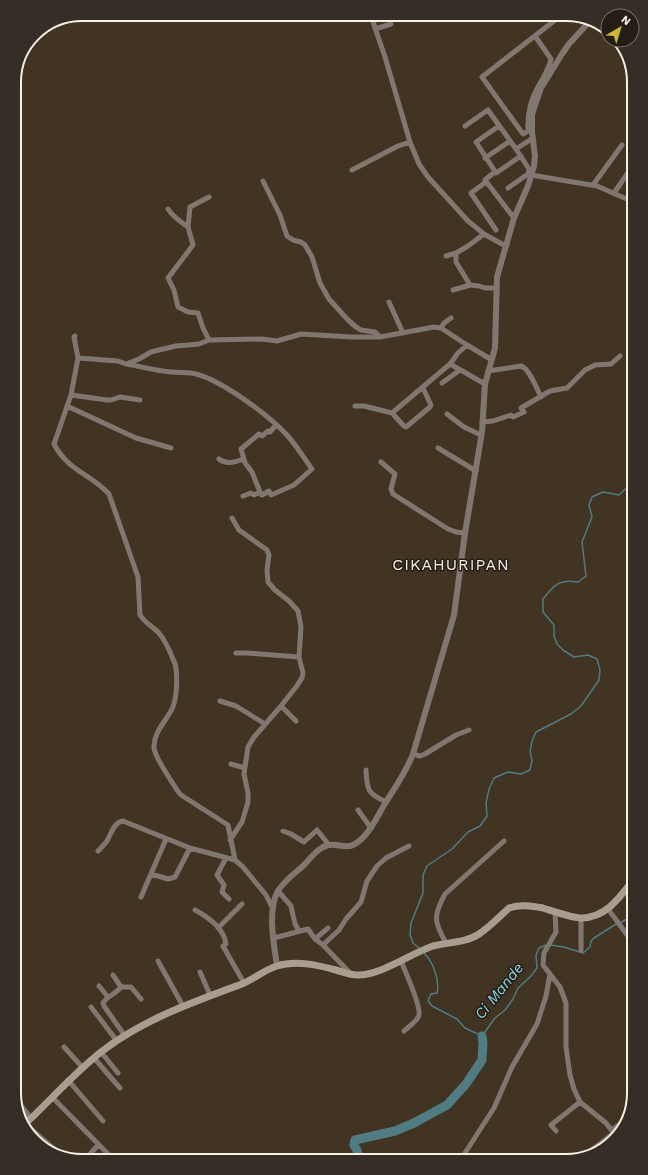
<svg xmlns="http://www.w3.org/2000/svg" width="648" height="1175" font-family="'Work Sans',sans-serif">
  <style>
    .lines { fill: none; stroke-linecap: round; stroke-linejoin: round }
    .stream { stroke: #517c83; stroke-width: 1.5 }
    .river { stroke: #517c83; stroke-width: 9 }
    .minor { stroke: #807870; stroke-width: 5 }
    .tertiary { stroke: #807870; stroke-width: 6 }
    .secondary { stroke: #a99d90; stroke-width: 7 }
    .labels { text-anchor: middle; stroke-width: 3; stroke-linejoin: round; paint-order: stroke }
    .water-label { font-size: 15px; font-style: italic; fill: #8cd9e7; stroke: #231d15 }
    .quarter-label { font-size: 16px; letter-spacing: 1px; fill: #f8f0e5; stroke: #231d15 }
    .rim { fill: none; stroke: #f8f0e5; stroke-width: 2 }
  </style>
  <rect width="100%" height="100%" fill="#413423"/>
  <g class="lines">
    <path class="stream" d="M620 923 634 915
      M550 945 564 947 583 953 590 947 591 941 594 938 616 924
      M420 949 413 943 410 935 411 923 423 893V875L427 866 452 849 468 832 480 826 487 816 486 803 489 789 494 778 508 772 521 774 530 770 532 760 530 752 532 741 536 732 571 714 581 706 599 680 600 670 597 659 588 655 574 657 563 650 557 644 554 636V625L543 612V599C554 585 559 579 578 582L586 576 582 542 592 517 589 505 592 497 603 492 619 495 634 481
      M424 953C433 962 440 980 437 993L431 994 428 1001 432 1006 457 1019 465 1028 482 1036 495 1018 505 1010 513 999 518 988 530 977 537 968 536 955 539 948 546 945"/>
    <path class="river" d="M358 1158 357 1150 354 1145 355 1140 395 1131 414 1123 447 1105 466 1084 482 1060 483 1043 482 1036"/>
    <path class="minor" d="M371 16 385 57 410 142 419 164 428 177 468 221 484 234 502 244 507 245
      M375 29 391 24
      M535 36 551 59C549 69 544 76 539 85 530 100 527 114 528 131L523 134 482 77 563 14
      M465 126 488 110 516 149 533 138
      M499 126 476 142 496 173 521 156
      M485 158 510 141
      M352 170 398 146 410 142
      M492 174 485 180 514 218
      M531 175 597 186 629 200 634 203
      M263 181 280 215 287 236 293 240 301 242 305 245 312 257 320 283 329 299 348 320 356 327 361 330 375 332 380 337
      M486 182 471 193 496 230
      M593 185 622 145
      M508 188 528 174 529 169 516 149
      M614 193 634 164
      M209 197 190 207 188 227 193 245 168 278 174 290 178 307 188 312 198 313 203 328 209 340
      M168 209C172 216 181 222 188 227
      M446 256 456 253
      M470 285 456 262V253L468 246 484 234
      M453 290 470 285 479 286 485 288H496
      M389 302 403 333
      M441 328 444 323 451 318
      M75 336 74 337 78 358 118 361 126 364 139 359 151 352 159 350 176 346 199 344 209 340 262 339 277 341 301 334 351 337H380L434 327 441 328 467 345 492 360
      M78 358 71 395 54 444C68 471 91 474 109 494L138 577 140 615C145 623 152 626 158 632 166 640 171 654 175 664 178 675 177 699 172 709 166 721 153 733 154 748 155 758 171 780 177 790L181 795 228 825 235 860 243 867 266 895 272 907
      M127 364C142 367 157 371 172 372 181 373 188 372 196 374 223 381 268 415 287 435 296 445 304 458 312 469L294 485 271 495 269 491 262 495 260 492 254 495 251 493 243 496
      M450 364 458 353 467 345
      M488 371 521 366C529 368 537 389 541 397
      M442 383 460 370
      M423 388 431 405 430 407 406 427 404 426 392 413 450 364 485 384
      M71 395 107 400H111L120 397 140 400
      M67 406 136 438 171 448
      M355 406H364L392 413
      M447 414 464 427 481 435
      M482 422 493 421 511 415 513 417 524 412 521 408 550 391 567 388 585 370 595 365 611 364 620 356
      M438 448 476 471
      M219 459C226 465 236 462 243 459
      M381 462 395 474 391 489 393 494 448 529 456 532 465 533
      M260 492 252 472 245 463 241 449 259 434 262 436 268 431 270 432 276 425
      M236 653H247L299 657
      M220 701 236 706 265 724
      M281 706 296 721
      M413 754 420 756 425 754 456 735 469 730
      M231 764 245 768
      M366 770C367 790 367 793 386 802
      M358 810 371 828
      M283 831 291 834 304 842 317 830 329 845
      M230 840 242 822 248 802V793L244 774 248 747 254 737 281 706 296 687 302 678 303 673 299 657 301 627 298 611 289 601 275 590 268 582 267 570 269 555 267 550 239 530 232 518
      M98 851C101 848 104 845 107 841 111 834 114 822 123 821L190 848 235 860
      M226 858 217 875 224 885 222 892 229 899
      M151 874 168 879 175 877 190 848
      M278 891 291 906 295 924 299 931
      M141 897 166 839
      M608 909 628 936 634 938
      M195 910C208 917 224 928 226 944L223 946 244 983
      M555 912 556 932 544 953 543 965 560 987 566 1003V1047L570 1075 574 1089 580 1102 606 1123 616 1136
      M581 918V950
      M218 928 242 904
      M274 938 308 929 315 939 323 945
      M315 939 328 928
      M446 943C434 922 433 916 445 894L504 841
      M158 961 183 1006
      M401 961C405 971 421 1005 419 1015 418 1021 408 1027 404 1031
      M200 972 210 995
      M351 974 323 945 339 930 346 919 361 902 367 881 377 866 386 858 409 846
      M113 975 121 987C116 994 107 996 103 1003L104 1006 125 1036
      M99 986 108 997
      M121 987H131L141 999
      M91 1007 117 1041
      M64 1047 83 1068
      M101 1052 118 1073
      M94 1058 120 1088
      M634 1071C627 1065 629 1057 634 1050
      M68 1080 103 1121
      M52 1097 113 1159
      M15 1098 31 1118
      M25 1124 61 1155
      M611 1130 622 1123 625 1124
      M556 1131 551 1125 580 1102
      M589 1152 614 1133
      M465 1153 494 1108 512 1067 537 1024 546 996 550 974
      M84 1161 98 1145"/>
    <path class="tertiary" d="M277 966C274 945 267 910 278 891 284 881 294 874 303 866 310 859 318 847 329 845 337 843 345 849 353 845 369 837 377 816 386 802 396 786 406 772 413 754L454 615 465 533 482 432 485 384 495 348 497 277 514 218 528 186 534 166 535 156 532 132V115L535 105 541 88 562 54 569 44 590 21"/>
    <path class="secondary" d="M24 1125C50 1101 73 1074 101 1052 142 1020 193 1002 242 984 254 979 264 970 277 966 296 960 317 965 336 970 343 972 350 975 357 975 380 976 411 953 433 946 448 942 466 943 479 934 490 927 499 917 509 908 520 904 532 906 543 908 553 911 572 918 582 918 607 917 620 897 634 879"/>
  </g>
  <g class="labels">
    <g class="water-label">
      <text transform="translate(499 991) rotate(-51)" y="5">Ci Mande</text>
    </g>
    <g class="quarter-label">
      <text x="451" y="570">CIKAHURIPAN</text>
    </g>
  </g>
  <path d="M0 0H648V1175H0ZM82 21H566A61 61 0 0 1 627 82V1093A61 61 0 0 1 566 1154H82A61 61 0 0 1 21 1093V82A61 61 0 0 1 82 21Z" fill="#342e26" fill-rule="evenodd"/>
  <path class="rim" d="M82 21H566A61 61 0 0 1 627 82V1093A61 61 0 0 1 566 1154H82A61 61 0 0 1 21 1093V82A61 61 0 0 1 82 21Z"/>
  <g transform="translate(620 28) rotate(38)"><circle r="19" fill="#231d15" stroke="#787168"/>
  <path d="M0-3L7 15L0 10L-7 15Z" fill="#ceb837"/>
  <text y="-6" font-size="11" font-weight="bold" text-anchor="middle" fill="#f8f0e5">N</text>
  </g>
</svg>
